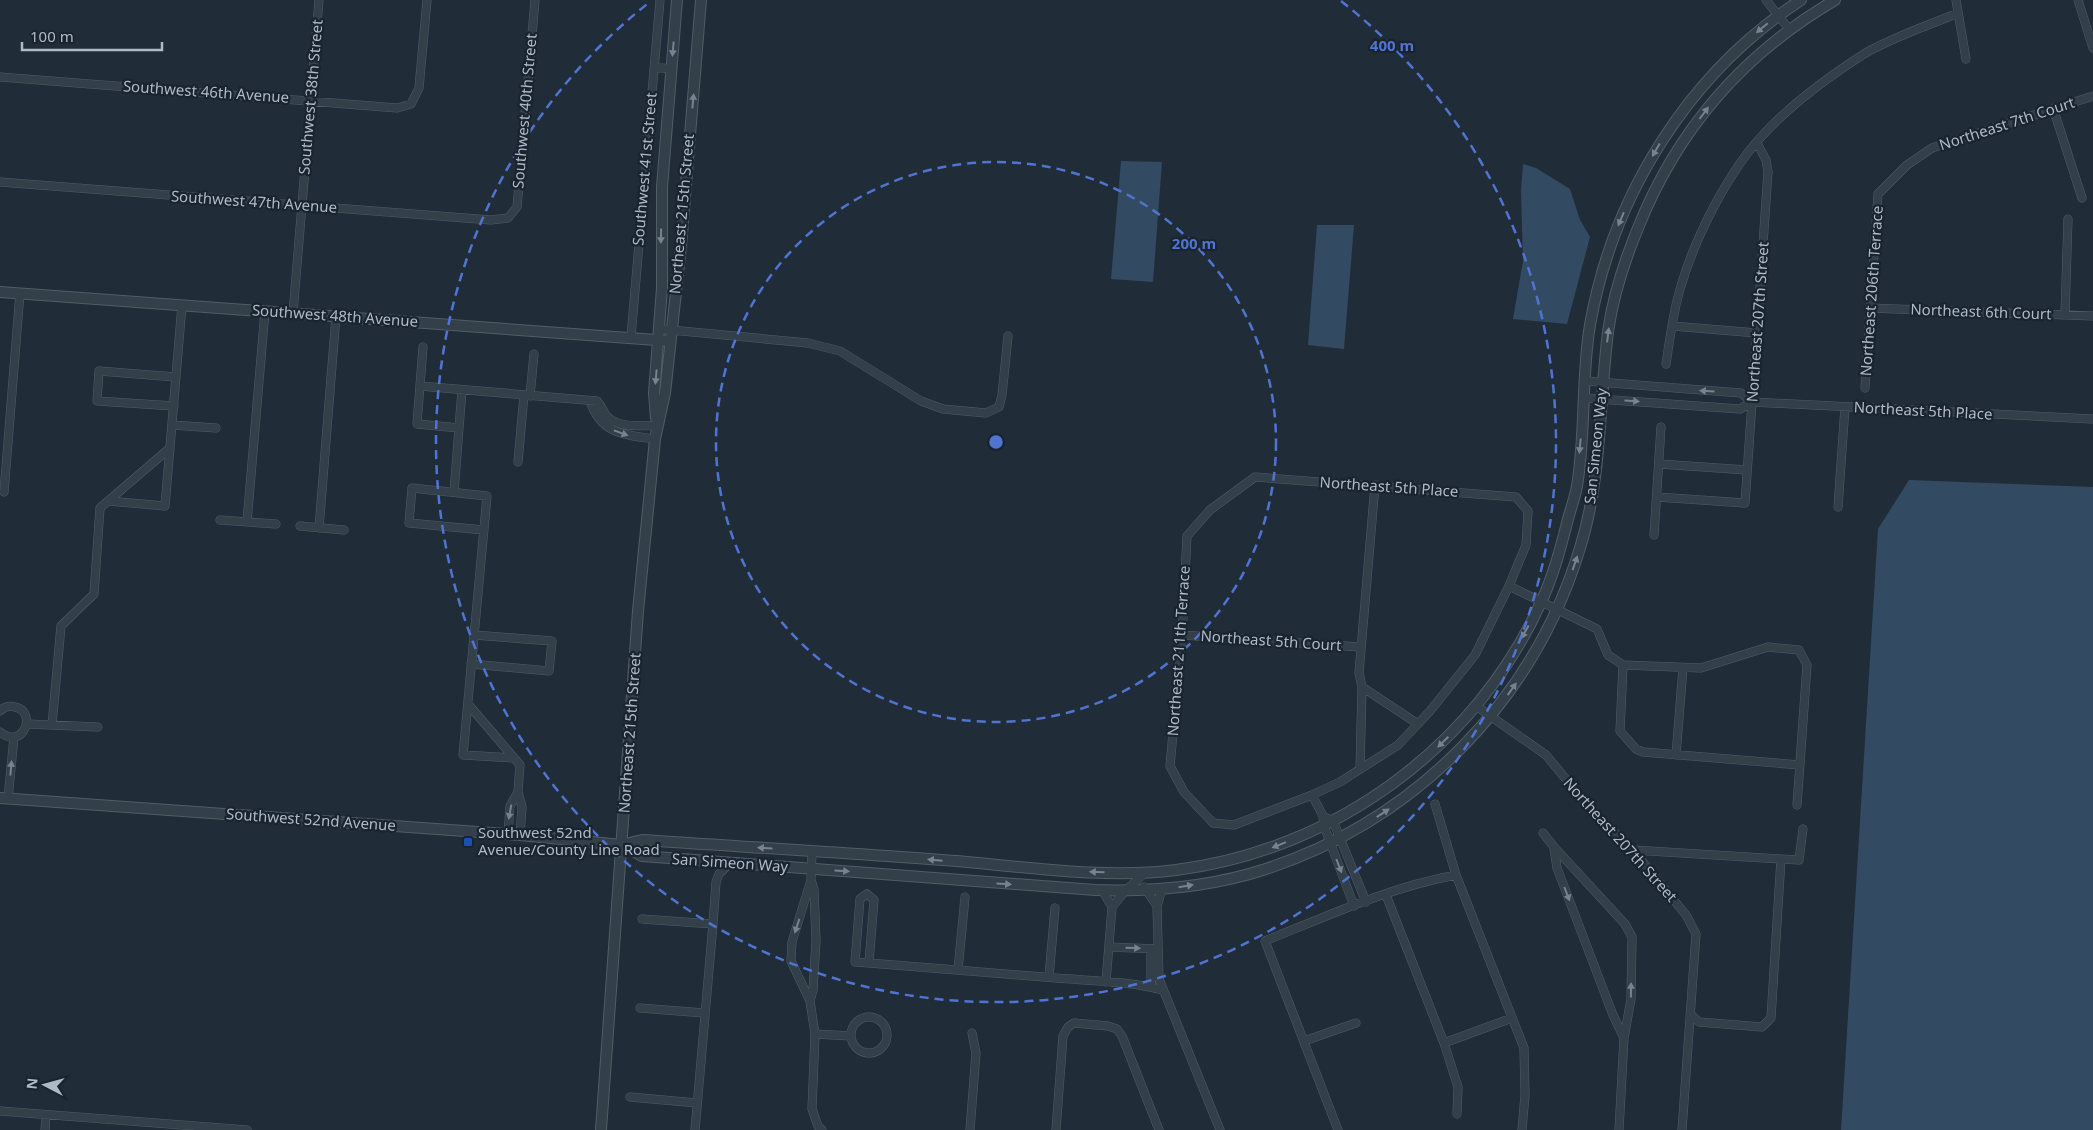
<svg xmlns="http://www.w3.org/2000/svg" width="2093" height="1130" font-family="'Noto Sans',sans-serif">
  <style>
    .water { fill: #324b62 }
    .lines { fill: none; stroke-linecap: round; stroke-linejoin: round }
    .minor-casing { stroke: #515d67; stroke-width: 9 }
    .tertiary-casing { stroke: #515d67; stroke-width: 12 }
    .minor { stroke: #333f49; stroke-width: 8 }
    .tertiary { stroke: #333f49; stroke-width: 10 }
    .oneway { fill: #77838e }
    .ring { fill: none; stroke: #5074d2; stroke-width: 2.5; stroke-dasharray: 9 6 }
    .transit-dot { fill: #1a4fb4; stroke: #19242e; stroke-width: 2 }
    .labels { text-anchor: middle; stroke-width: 4.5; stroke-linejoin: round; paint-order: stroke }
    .street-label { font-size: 15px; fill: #aebac6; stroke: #19242e }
    .poi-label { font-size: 15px; fill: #aebac6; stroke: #19242e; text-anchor: start }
    .centre { fill: #5074d2; stroke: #19242e; stroke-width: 2.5 }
    .ring-label { font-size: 15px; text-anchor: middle; font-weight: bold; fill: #5074d2; stroke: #19242e; stroke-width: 4.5; stroke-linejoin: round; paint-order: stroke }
  </style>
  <rect width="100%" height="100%" fill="#202d39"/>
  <path class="water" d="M1121 161 1162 162 1153 282 1111 279Z
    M1523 164 1536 168 1570 189 1580 220 1590 237 1567 324 1513 319 1523 261 1521 190Z
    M1317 225H1354L1344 349 1308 345Z
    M1909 480 2093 487V1130H1841L1878 529Z"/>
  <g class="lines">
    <defs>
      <path id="minor" d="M1766 0 1789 29
        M1956 0 1966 59
        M2078 0 2093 48
        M654 67 671 69
        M0 77 397 108 411 104 419 88 427 0
        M2053 108 2082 198
        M0 182 491 220 508 218 517 207 535 0
        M1869 308 2093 316
        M293 313 319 0
        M2065 315 2068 219
        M1672 326 1757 333
        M660 329 808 343 840 351 921 401 943 409 986 413 999 407 1002 395 1008 336
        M631 337 660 0
        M423 347 417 424 459 428
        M1666 364C1670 338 1673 311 1681 286 1695 238 1727 174 1761 137 1790 105 1828 77 1864 54 1893 37 1927 26 1958 13
        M1585 381 1741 393 1752 402
        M420 386 597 401C602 406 602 410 606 415 617 429 641 425 657 426
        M1865 388 1878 194 1907 165 1932 148 2093 96
        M530 396 534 354
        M1584 398 1740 409 1752 402 2093 419
        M590 401C601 434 624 435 655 439
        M174 406 97 401 99 371 176 377
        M172 425 216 428
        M518 462 524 395
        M1659 464 1747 470
        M1255 477 1516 497 1528 511 1526 545 1509 586 1475 655 1430 711 1398 745 1340 782 1312 795 1234 825 1213 823 1184 792 1170 766 1182 635 1187 536 1210 510Z
        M4 492 20 293
        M454 492 462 390
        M1657 497 1745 503 1768 172 1766 160 1757 143
        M108 501 165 506 182 305
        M1838 507 1845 407
        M220 520 276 524
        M247 522 265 311
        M300 526 344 530
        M319 528 336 316
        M484 530 409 523 412 488 487 496 463 755 514 758
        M1654 535 1661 427
        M1509 586 1597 629 1608 655 1623 665 1701 668 1768 647 1799 650 1807 665 1797 805
        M1182 635 1361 647
        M471 664 549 671 552 641 474 635
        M1623 665 1620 731 1636 749 1643 752 1800 765
        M1362 687 1418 724
        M468 704 520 765 518 792 522 807 520 835
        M1476 706 1546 755 1593 812 1633 850 1686 915 1696 934 1682 1130
        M0 711C4 707 9 705 15 707 38 712 23 751 0 732
        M27 724 98 727
        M52 725 61 626 94 594 100 508 170 448
        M1676 755 1683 668
        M1360 769 1362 687 1359 673 1375 485
        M1312 795 1323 816 1324 826 1354 906
        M8 799 14 737
        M1435 804 1456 875 1524 1048 1525 1095 1522 1130
        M1327 818 1333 821 1366 902
        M1543 833 1554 847 1625 924 1632 937 1631 999 1624 1038 1619 1130
        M508 834 510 806 518 792
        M1554 849 1557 868 1613 1015 1624 1038
        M1633 850 1781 859 1771 1018 1762 1027 1699 1022 1690 1014
        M1781 859 1799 860 1803 829
        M811 880 792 942 791 961 810 1001 815 1034 812 1109 818 1126 822 1130
        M1144 887 1157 906
        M1162 889 1157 906 1159 979 1220 1130
        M1102 890 1112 907
        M1386 895 1444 1043 1458 1087 1457 1114
        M642 919 713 924 695 1130
        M713 924 716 882 719 874 730 863
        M1109 947 1158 949
        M869 963 874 900 867 894 860 899 855 962 869 963C931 968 994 973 1056 978 1091 981 1129 981 1162 990
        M958 970 965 897
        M1049 977 1055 908
        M1106 982 1112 907 1125 891 1146 872
        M1151 987V949
        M810 1001 813 990 816 941 814 889 811 880 812 851
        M640 1008 704 1013
        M851 1035a18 18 0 1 1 36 0a18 18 0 1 1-36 0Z
        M815 1034 851 1036
        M1304 1041 1356 1023
        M1444 1043 1512 1018
        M630 1097 697 1103
        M0 1111 247 1130
        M45 1130 46 1115
        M970 1130 976 1053 972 1033
        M1056 1130 1063 1036 1068 1027 1074 1023 1108 1026 1117 1029 1122 1036 1159 1130
        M1338 1130 1265 941C1327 916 1390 887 1456 875"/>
      <path id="tertiary" d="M0 292 670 341
        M656 418 654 393 662 288V187L677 0
        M0 798 520 835 622 845 642 840C747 847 852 853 956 861 1028 867 1104 879 1176 870 1335 850 1477 746 1542 600 1554 574 1561 546 1568 519 1571 508 1575 497 1577 486 1586 433 1581 378 1590 325 1613 194 1689 73 1801 0
        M622 845 642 856 1095 890C1152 892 1211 887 1266 869 1417 819 1534 700 1580 548 1602 478 1599 404 1608 332 1613 295 1624 262 1638 228 1678 128 1743 54 1835 0
        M601 1130 638 611 655 439 665 393 681 246 701 0"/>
    </defs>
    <use href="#minor" class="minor-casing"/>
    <use href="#tertiary" class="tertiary-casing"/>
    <use href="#minor" class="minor"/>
    <use href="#tertiary" class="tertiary"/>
  </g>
  <defs><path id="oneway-solid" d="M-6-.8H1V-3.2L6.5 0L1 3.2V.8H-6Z" transform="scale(1.25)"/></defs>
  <g class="oneway">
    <use href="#oneway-solid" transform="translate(1762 28) rotate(140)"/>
    <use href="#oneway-solid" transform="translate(673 49) rotate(95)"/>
    <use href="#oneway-solid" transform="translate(693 101) rotate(-85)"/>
    <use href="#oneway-solid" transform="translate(1704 113) rotate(-53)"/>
    <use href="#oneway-solid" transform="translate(1656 150) rotate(120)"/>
    <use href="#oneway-solid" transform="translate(1621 219) rotate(113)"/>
    <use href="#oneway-solid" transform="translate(661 236) rotate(91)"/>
    <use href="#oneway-solid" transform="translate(1608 335) rotate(-83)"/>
    <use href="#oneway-solid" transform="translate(656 377) rotate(95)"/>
    <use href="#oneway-solid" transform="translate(1707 391) rotate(-176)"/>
    <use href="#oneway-solid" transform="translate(1632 401) rotate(4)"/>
    <use href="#oneway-solid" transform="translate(621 433) rotate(20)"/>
    <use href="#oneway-solid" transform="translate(1580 446) rotate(95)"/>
    <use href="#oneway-solid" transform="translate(1575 563) rotate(-71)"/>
    <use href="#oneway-solid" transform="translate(1525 632) rotate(119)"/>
    <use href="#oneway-solid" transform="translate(1512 689) rotate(-55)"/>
    <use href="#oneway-solid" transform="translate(1443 742) rotate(136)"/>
    <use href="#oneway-solid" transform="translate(11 768) rotate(-85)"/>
    <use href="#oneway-solid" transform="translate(510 812) rotate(100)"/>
    <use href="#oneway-solid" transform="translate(1383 813) rotate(-33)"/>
    <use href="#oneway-solid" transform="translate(1279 845) rotate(158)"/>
    <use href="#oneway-solid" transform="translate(765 848) rotate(-176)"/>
    <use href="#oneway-solid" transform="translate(935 860) rotate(-175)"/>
    <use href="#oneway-solid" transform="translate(1339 866) rotate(69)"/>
    <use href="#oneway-solid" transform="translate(842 871) rotate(4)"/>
    <use href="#oneway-solid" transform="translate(1097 872) rotate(-178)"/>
    <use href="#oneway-solid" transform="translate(1004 884) rotate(4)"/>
    <use href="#oneway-solid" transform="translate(1186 886) rotate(-9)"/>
    <use href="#oneway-solid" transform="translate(1567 894) rotate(69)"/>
    <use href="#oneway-solid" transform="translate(797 926) rotate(108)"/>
    <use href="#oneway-solid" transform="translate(1133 948) rotate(2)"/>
    <use href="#oneway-solid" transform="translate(1631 990) rotate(-89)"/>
  </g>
  <g class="ring">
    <circle cx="996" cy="442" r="280"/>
    <path d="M1341 1A560 560 0 1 1 651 1"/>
  </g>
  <rect class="transit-dot" x="463" y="837" width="10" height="10" rx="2.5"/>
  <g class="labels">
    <g class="street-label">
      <text transform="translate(206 92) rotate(4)" y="5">Southwest 46th Avenue</text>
      <text transform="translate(311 97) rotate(-85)" y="5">Southwest 38th Street</text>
      <text transform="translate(525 111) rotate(-85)" y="5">Southwest 40th Street</text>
      <text transform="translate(2007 124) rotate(-18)" y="5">Northeast 7th Court</text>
      <text transform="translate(645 169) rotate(-85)" y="5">Southwest 41st Street</text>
      <text transform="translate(254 202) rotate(4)" y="5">Southwest 47th Avenue</text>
      <text transform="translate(682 214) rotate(-85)" y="5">Northeast 215th Street</text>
      <text transform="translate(1872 291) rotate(-86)" y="5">Northeast 206th Terrace</text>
      <text transform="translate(1981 312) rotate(2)" y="5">Northeast 6th Court</text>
      <text transform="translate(335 316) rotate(4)" y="5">Southwest 48th Avenue</text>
      <text transform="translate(1758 322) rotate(-86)" y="5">Northeast 207th Street</text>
      <text transform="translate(1923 411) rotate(3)" y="5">Northeast 5th Place</text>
      <text transform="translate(1596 446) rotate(-84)" y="5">San Simeon Way</text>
      <text transform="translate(1389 487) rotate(4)" y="5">Northeast 5th Place</text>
      <text transform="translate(1271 641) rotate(4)" y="5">Northeast 5th Court</text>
      <text transform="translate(1179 651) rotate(-86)" y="5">Northeast 211th Terrace</text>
      <text transform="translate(630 733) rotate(-86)" y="5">Northeast 215th Street</text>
      <text transform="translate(311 820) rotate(4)" y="5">Southwest 52nd Avenue</text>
      <text transform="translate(1620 840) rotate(48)" y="5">Northeast 207th Street</text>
      <text transform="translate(730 863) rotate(4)" y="5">San Simeon Way</text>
    </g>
    <g class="poi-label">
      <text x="478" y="838">Southwest 52nd<tspan x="478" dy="17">Avenue/County Line Road</tspan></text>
    </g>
  </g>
  <circle cx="996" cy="442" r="8" class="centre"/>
  <g class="ring-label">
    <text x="1392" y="51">400 m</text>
    <text x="1194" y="249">200 m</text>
  </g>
  <g transform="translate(45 1085) rotate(276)" stroke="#19242e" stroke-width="4" paint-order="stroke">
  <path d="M0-4L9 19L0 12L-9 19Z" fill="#aebac6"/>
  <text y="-8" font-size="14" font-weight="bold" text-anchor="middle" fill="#aebac6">N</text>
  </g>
  <path d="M22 42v8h140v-8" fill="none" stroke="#aebac6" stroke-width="2.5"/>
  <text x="30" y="42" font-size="15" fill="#aebac6" stroke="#19242e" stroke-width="4" paint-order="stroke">100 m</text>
</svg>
